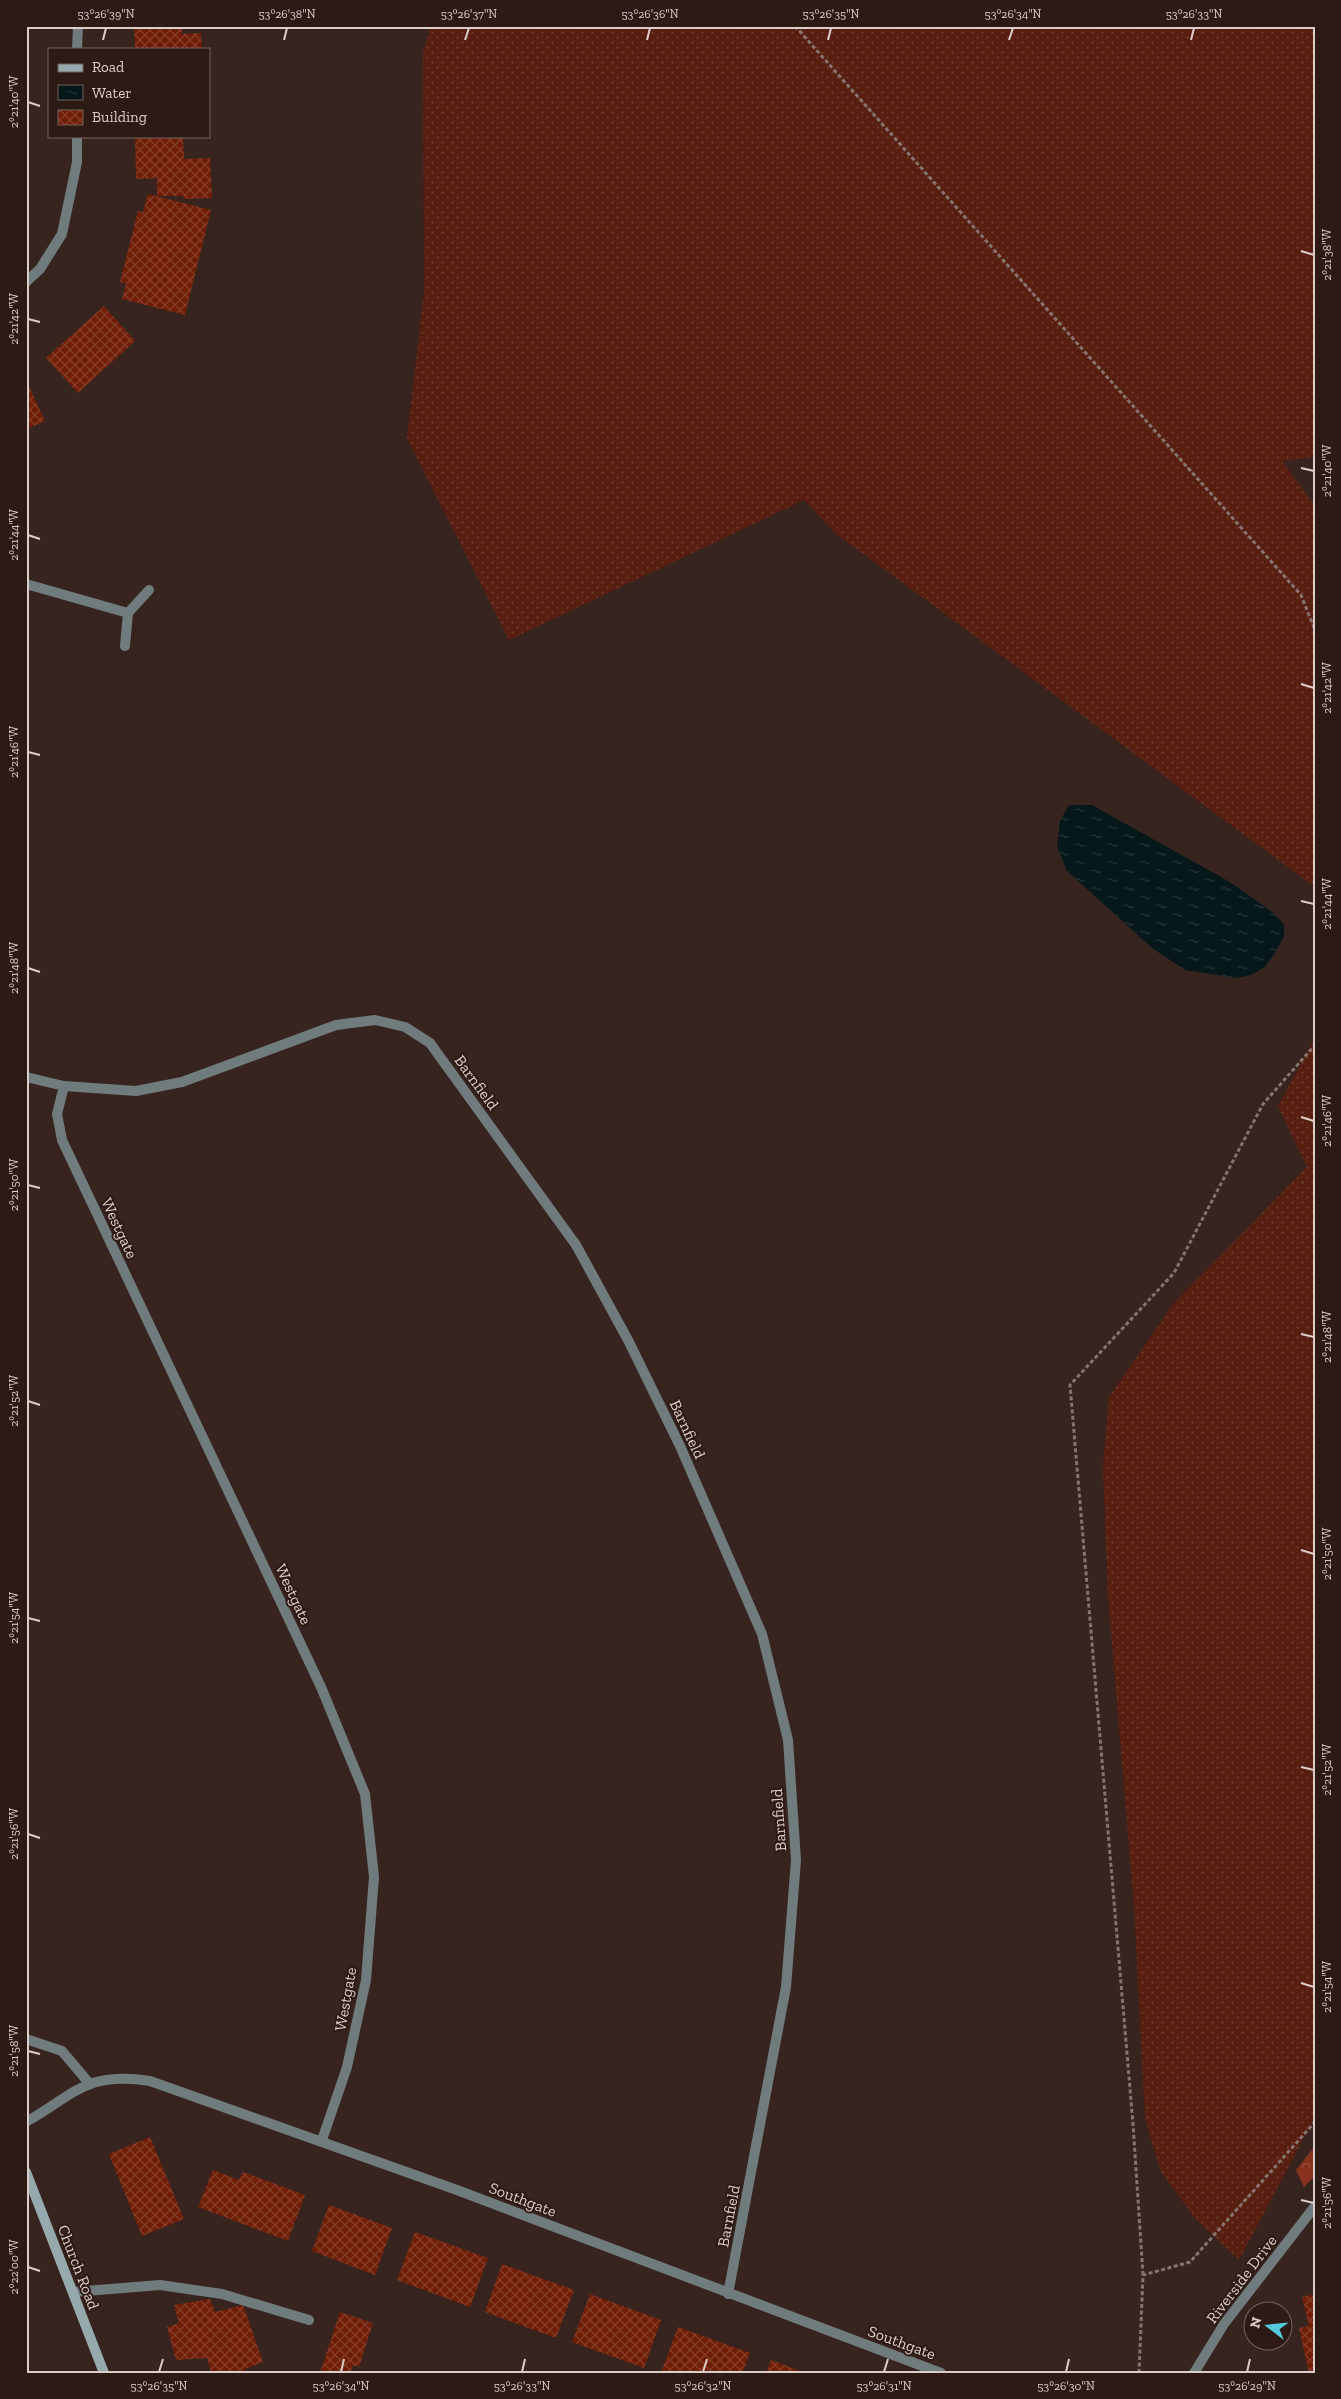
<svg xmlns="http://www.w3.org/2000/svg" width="1341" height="2399" font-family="'Zilla Slab',serif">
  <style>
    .grass { fill: url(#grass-dots) }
    .forest { fill: url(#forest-crowns) }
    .water { fill: url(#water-ripples) }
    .building { fill: url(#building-cross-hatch) }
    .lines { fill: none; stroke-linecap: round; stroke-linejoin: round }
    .path { stroke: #85746f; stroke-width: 3; stroke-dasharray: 4 2.5; stroke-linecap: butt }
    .service { stroke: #6f7b7d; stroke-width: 10 }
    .minor { stroke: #6f7b7d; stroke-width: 10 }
    .secondary { stroke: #96aaad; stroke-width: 10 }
    .ticks { fill: none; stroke: #dbceca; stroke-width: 2 }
    .labels { text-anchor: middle; stroke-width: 4; stroke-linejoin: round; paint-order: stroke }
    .street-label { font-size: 16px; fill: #dbceca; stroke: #2d1a15 }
    .neatline { fill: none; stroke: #dbceca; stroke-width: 2 }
    .ticks-label { font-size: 12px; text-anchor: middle; fill: #dbceca }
  </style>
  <defs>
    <pattern id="grass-dots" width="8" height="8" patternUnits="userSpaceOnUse" patternTransform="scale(1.25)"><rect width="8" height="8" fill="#581e0f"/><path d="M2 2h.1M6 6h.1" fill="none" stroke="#6f3e31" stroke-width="1.8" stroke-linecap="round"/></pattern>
    <pattern id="forest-crowns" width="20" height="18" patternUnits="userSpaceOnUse" patternTransform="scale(1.25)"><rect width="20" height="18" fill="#87321d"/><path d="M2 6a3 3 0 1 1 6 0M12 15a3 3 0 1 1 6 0" fill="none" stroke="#974e3c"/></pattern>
    <pattern id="water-ripples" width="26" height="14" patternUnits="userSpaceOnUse" patternTransform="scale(1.25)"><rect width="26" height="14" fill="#06181a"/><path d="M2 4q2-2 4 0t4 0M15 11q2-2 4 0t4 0" fill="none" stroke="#2a383a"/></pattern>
    <pattern id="building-cross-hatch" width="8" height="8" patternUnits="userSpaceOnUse" patternTransform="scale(1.25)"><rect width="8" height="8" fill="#701d06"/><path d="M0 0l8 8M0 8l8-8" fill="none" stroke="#843d29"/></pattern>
  </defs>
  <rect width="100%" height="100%" fill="#38241e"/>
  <path class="grass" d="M431 26H1315V457L1282 461 1315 506V887L835 533 804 500 509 640 407 438 424 293 423 53Z
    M1315 1038V2117L1239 2260 1195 2218 1161 2172 1145 2119 1134 1906 1108 1595 1103 1467 1109 1397 1174 1303 1307 1167 1278 1106Z"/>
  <path class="forest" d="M1315 2146V2176L1304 2187 1296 2170Z"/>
  <path class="water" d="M1069 805H1092L1230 882 1275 914 1284 925V937L1275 953 1265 967 1251 975 1236 978 1185 970 1152 948 1067 871 1057 847 1060 821Z"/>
  <path class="building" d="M134 26H182V34L201 33 202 49H135Z
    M135 136H183L184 159 210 158 212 198 183 199 184 196H157V178L136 179Z
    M148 194 211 210 185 315 122 299 126 283 120 282 138 211 143 212Z
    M104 306 135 341 78 393 46 358Z
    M26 380 45 421 26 429Z
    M150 2137 184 2219 142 2236 109 2154Z
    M213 2170 239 2180 243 2172 305 2195 288 2241 198 2207Z
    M329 2205 392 2228 375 2275 312 2251Z
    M415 2232 488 2258 470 2307 397 2280Z
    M502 2264 574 2290 556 2338 485 2312Z
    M590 2294 661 2320 644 2368 572 2342Z
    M1315 2294V2373H1309L1299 2328 1309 2326 1302 2297Z
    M210 2299 215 2312 243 2305 263 2362 245 2369 246 2373H211L207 2358 176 2360 167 2327 179 2323 174 2305Z
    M340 2312 373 2323 359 2367 353 2365 350 2373H320Z
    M678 2327 750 2353 742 2373H661Z
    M771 2360 805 2373H766Z"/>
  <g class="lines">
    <path class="path" d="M795 26 1301 595 1315 630
      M1143 2275 1133 2124 1070 1385 1174 1273 1263 1104 1315 1045
      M1139 2373 1143 2275 1190 2262 1315 2122"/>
    <path class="service" d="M26 2039 62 2051 89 2083
      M73 2292 160 2285 222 2294 309 2320"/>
    <path class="minor" d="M77 49 78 26
      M26 282 40 269 62 234 77 162V136
      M26 584 128 613
      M125 646 128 613 149 590
      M26 1077 64 1086 136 1091 182 1082 336 1025 375 1020 405 1027 430 1043 576 1245 628 1340 680 1446 762 1634 788 1740 796 1860 786 1987 728 2294
      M64 1086 57 1114 62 1140 321 1687 365 1794 374 1877 366 1980 347 2067 322 2140
      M26 2122C75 2094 87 2071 150 2081L457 2190 941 2373
      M1194 2373 1224 2324 1315 2206"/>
    <path class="secondary" d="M26 2172 104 2373"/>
  </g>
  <path class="ticks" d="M103 40 106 28M284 40 287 28M465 40 469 28M647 40 650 28M828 40 831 28M1009 40 1013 28M1191 40 1194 28M28 102 40 106M1301 251 1314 255M28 319 40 322M1301 468 1314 471M28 535 40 539M1301 684 1314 688M28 752 40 755M1301 901 1314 904M28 968 40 972M1301 1117 1314 1121M28 1185 40 1188M1301 1334 1314 1337M28 1401 40 1405M1301 1550 1314 1554M28 1618 40 1621M1301 1767 1314 1770M28 1834 40 1838M1301 1983 1314 1987M28 2051 40 2054M1301 2200 1314 2203M28 2267 40 2271M159 2372 163 2359M341 2372 344 2359M522 2372 525 2359M703 2372 707 2359M884 2372 888 2359M1066 2372 1069 2359M1247 2372 1250 2359"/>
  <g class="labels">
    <g class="street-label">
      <text transform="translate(477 1082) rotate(54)" y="6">Barnfield</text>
      <text transform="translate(120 1228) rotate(65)" y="6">Westgate</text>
      <text transform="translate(688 1429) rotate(65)" y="6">Barnfield</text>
      <text transform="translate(294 1594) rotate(65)" y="6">Westgate</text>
      <text transform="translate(778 1820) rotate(-94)" y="6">Barnfield</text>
      <text transform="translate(345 1999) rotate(-80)" y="6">Westgate</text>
      <text transform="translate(523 2199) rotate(21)" y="6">Southgate</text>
      <text transform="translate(728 2216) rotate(-79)" y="6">Barnfield</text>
      <text transform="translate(79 2267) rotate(69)" y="6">Church Road</text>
      <text transform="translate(1241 2279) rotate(-53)" y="6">Riverside Drive</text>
      <text transform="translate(902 2342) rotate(20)" y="6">Southgate</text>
    </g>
  </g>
  <rect width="1341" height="2399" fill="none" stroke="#2d1a15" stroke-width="55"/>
  <rect x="48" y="48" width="162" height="90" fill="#2d1a15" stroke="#73625d"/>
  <rect x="58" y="64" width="25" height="8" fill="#96aaad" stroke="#73625d"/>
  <text x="92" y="72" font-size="15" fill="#dbceca">Road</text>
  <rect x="58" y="85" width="25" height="15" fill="url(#water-ripples)" stroke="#73625d"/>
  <text x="92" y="98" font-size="15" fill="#dbceca">Water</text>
  <rect x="58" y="110" width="25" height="15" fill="url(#building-cross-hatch)" stroke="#73625d"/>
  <text x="92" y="122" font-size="15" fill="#dbceca">Building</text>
  <g transform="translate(1268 2326) rotate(286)"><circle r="24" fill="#2d1a15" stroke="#73625d"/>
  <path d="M0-4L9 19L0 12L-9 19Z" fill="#53cbda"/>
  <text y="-8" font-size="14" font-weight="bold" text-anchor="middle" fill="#dbceca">N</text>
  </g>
  <rect x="28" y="28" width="1286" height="2344" class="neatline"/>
  <g class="ticks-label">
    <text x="106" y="18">53°26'39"N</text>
    <text x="287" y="18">53°26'38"N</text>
    <text x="469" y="18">53°26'37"N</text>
    <text x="650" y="18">53°26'36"N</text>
    <text x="831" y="18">53°26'35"N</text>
    <text x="1013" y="18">53°26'34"N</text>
    <text x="1194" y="18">53°26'33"N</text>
    <text transform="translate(14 102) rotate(-90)" y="4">2°21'40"W</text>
    <text transform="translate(1327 255) rotate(-90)" y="4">2°21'38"W</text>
    <text transform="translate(14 319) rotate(-90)" y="4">2°21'42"W</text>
    <text transform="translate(1327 471) rotate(-90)" y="4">2°21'40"W</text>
    <text transform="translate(14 535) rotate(-90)" y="4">2°21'44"W</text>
    <text transform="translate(1327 688) rotate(-90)" y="4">2°21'42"W</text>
    <text transform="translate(14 752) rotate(-90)" y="4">2°21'46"W</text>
    <text transform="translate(1327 904) rotate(-90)" y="4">2°21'44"W</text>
    <text transform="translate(14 968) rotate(-90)" y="4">2°21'48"W</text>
    <text transform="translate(1327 1121) rotate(-90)" y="4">2°21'46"W</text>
    <text transform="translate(14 1185) rotate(-90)" y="4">2°21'50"W</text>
    <text transform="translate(1327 1337) rotate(-90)" y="4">2°21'48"W</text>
    <text transform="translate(14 1401) rotate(-90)" y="4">2°21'52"W</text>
    <text transform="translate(1327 1554) rotate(-90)" y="4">2°21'50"W</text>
    <text transform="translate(14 1618) rotate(-90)" y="4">2°21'54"W</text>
    <text transform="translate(1327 1770) rotate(-90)" y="4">2°21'52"W</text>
    <text transform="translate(14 1834) rotate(-90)" y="4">2°21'56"W</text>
    <text transform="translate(1327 1987) rotate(-90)" y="4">2°21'54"W</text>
    <text transform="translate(14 2051) rotate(-90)" y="4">2°21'58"W</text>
    <text transform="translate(1327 2203) rotate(-90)" y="4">2°21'56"W</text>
    <text transform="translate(14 2267) rotate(-90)" y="4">2°22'00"W</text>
    <text x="159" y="2390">53°26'35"N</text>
    <text x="341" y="2390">53°26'34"N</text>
    <text x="522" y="2390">53°26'33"N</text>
    <text x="703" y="2390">53°26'32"N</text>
    <text x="884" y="2390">53°26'31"N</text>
    <text x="1066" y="2390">53°26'30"N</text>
    <text x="1247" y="2390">53°26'29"N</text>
  </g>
</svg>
